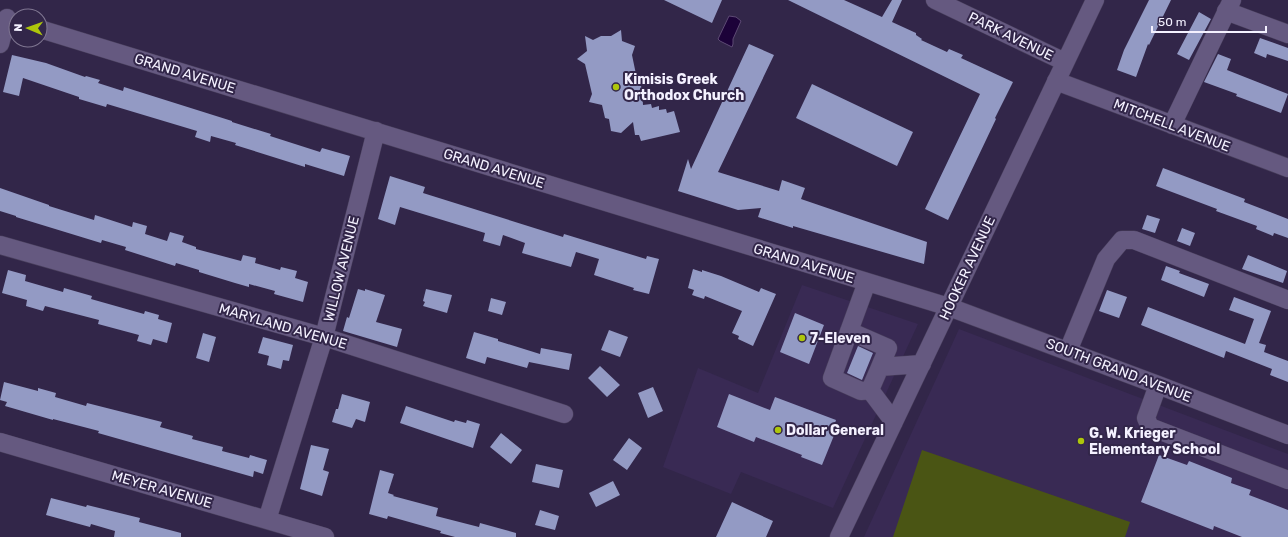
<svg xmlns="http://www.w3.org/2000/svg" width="1288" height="537" font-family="Rubik,sans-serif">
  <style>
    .built { fill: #392a54 }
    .green { fill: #4a5514 }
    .water { fill: #1c0239; stroke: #5d4a74 }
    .building { fill: #939ac4 }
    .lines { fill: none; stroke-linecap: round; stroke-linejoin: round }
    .minor-casing { stroke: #4a405d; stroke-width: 19 }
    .minor { stroke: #655980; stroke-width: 18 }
    .poi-dot { fill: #aec60b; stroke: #322649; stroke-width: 1.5 }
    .labels { text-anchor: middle; stroke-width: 4; stroke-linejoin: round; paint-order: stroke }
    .street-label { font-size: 14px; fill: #f4f1ff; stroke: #322649 }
    .poi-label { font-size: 14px; font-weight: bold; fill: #f4f1ff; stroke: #322649; text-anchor: start }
  </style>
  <rect width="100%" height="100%" fill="#322649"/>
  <path class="built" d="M802 285 918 324 833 508 741 472 731 494 663 467 698 368 758 393Z
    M959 329 1288 454V537H864Z"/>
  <path class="green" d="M922 450 1130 522 1125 537H893Z"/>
  <path class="water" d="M729 16 736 17 741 21 733 39V44L732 47 720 41 718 39Z"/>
  <path class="building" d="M664 0H722L712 23Z
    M788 0H844L882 17 892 0H902L892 22 916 33V35L922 39 921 40 947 52 949 49 963 55 961 58 1013 82 995 118 996 119 948 220 925 209 980 94Z
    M1149 0H1171L1149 45 1148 44 1136 77 1117 70 1124 50Z
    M1199 12 1211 19 1189 60 1177 54Z
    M621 30 622 41 635 46 632 55 638 84 641 86 642 89 643 105 651 104 652 108 659 106V110L666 109 667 113 674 111 680 132 641 141 639 135H635L633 122 621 133 611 131 609 119 605 118 602 105 589 102 592 94 585 64 577 59 587 51 585 36 593 40 601 36H611Z
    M1260 38 1288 48V61L1267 54 1266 58 1254 53Z
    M749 44 774 55 718 172 779 191 782 180 805 188 801 199 927 242 924 264 793 226V228L758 217 761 208 738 210 678 191 688 159 691 169Z
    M1218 54 1231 59 1227 70 1288 94 1281 113 1236 96 1237 94 1204 82Z
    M12 55 46 63 85 77 86 76 100 80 98 83 123 91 124 87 232 121V122L271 134 270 136 320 152 322 148 350 156 344 176 305 164V167L235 145 236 143 211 136 210 142 195 137 197 131 107 104 106 107 79 99V97L23 78 19 96 3 92Z
    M812 84 913 132 897 166 796 118Z
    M1163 168 1245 199 1244 202 1288 219V238L1274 233 1273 236 1256 229 1257 226 1216 211 1217 209 1156 186Z
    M390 176 425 187 423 193 563 237 564 234 646 259 647 256 659 259 649 294 633 290 634 288 594 275 599 259 576 252 571 267 522 253 525 243 503 235 500 246 483 241 485 233 400 207 395 225 378 219Z
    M0 188 49 205V206L94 220 95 215 132 227 133 222 147 226 145 234 167 241 170 232 184 236 182 242 196 247V249L241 261 243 255 256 258 255 263 280 270 281 267 297 271 295 278 308 282 303 302 274 294 275 291 249 284V287L235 283 199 272V270L176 263 175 266 125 250 126 247 102 240 101 243 16 217V216L0 211Z
    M1147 215 1160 219 1155 233 1142 229Z
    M1182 228 1195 233 1190 246 1177 241Z
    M1248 255 1287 271 1283 283 1242 269Z
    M1166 266 1180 271 1179 273 1209 284 1204 297 1161 280Z
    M693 269 702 272V270L721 276 759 292 761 288 776 294 753 346 738 339 739 336 732 333 742 311 705 296 704 299 692 295 694 290 688 288Z
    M8 270 26 275 25 281 63 292 64 288 92 296 91 299 144 314 145 311 159 315 158 319 172 323 167 343 153 339 151 345 137 341 139 335 98 324 99 320 45 306 43 311 26 306 27 300 2 293Z
    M358 289 365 291V289L385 295 376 322 402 329 397 347 343 331 347 317 349 318Z
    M426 289 452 295 447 313 423 306 425 302 423 301Z
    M1107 290 1127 297 1119 318 1099 311Z
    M1234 297 1271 311 1259 343 1266 345 1264 352 1288 361V382L1270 375 1272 369 1226 351 1224 358 1141 325 1148 307 1245 344 1254 319 1229 310Z
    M491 298 506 302 502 315 488 311Z
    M795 313 824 325 809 364 780 352Z
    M609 330 628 337 620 357 601 350Z
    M474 332 498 339V341L540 354 541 348 572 354 569 370 529 362 527 368 487 357 485 364 466 358Z
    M203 333 216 337 209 362 196 358Z
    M263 337 293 345 289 361 283 360 281 369 267 365 269 356 258 353Z
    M858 346 873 353 862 380 847 373Z
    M600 366 620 385 607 397 588 378Z
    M4 382 38 391V388L56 393 55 397 86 406 87 403 162 422 160 427 193 436 192 439 223 447 222 451 249 458 250 455 267 460 263 474 254 471 253 477 98 433 99 431 53 419V420L5 406 7 402 0 400Z
    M653 387 663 411 648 418 638 393Z
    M342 394 370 402 365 422 356 419 352 428 332 422 336 409H338Z
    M729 394 770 410 775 397 836 420 832 432 835 433 822 465 801 457 802 455 756 437 754 442 717 427Z
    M406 406 454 422 455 420 466 423 467 420 480 424 473 448 400 423Z
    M501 433 522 450 511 464 490 447Z
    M629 438 642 448 627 470 613 460Z
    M311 445 329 449 323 470 329 472 322 496 300 489Z
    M1159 455 1187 465 1189 461 1232 478 1231 483 1251 490 1249 495 1288 510V537H1242L1214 526 1213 530 1141 502Z
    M536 464 563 470 559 488 532 482Z
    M380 470 394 474 388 493 394 495 393 496 438 508 436 516 479 527 480 523 516 533V537H455L440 533 441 531 388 516 387 519 369 514Z
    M613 481 620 495 596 507 589 493Z
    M51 498 86 507 87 505 140 518 139 522 181 533V537H114L115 531 91 524 90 527 46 515Z
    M732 502 773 521 766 537H716Z
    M540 510 559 516 555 530 535 525Z"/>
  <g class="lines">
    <defs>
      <path id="minor" d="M935 0 1065 62
        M1226 11 1288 34
        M40 29 949 307 1158 385 1288 435
        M0 44 7 18
        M1056 81 1288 168
        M1172 125 1232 0
        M0 245 324 337 564 414
        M867 282 832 378 861 391 870 390
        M849 331 888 348 880 367
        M1068 351 1106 259 1122 240H1134L1288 300
        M1158 385 1146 418 1150 427 1288 480
        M894 422 870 390 880 367 922 364
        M0 442 325 537
        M267 520 324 337 376 131
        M839 537 1095 0"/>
    </defs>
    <use href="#minor" class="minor-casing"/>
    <use href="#minor" class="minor"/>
  </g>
  <g class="poi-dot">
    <circle cx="616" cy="87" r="4"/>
    <circle cx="802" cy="338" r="4"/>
    <circle cx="778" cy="430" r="4"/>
    <circle cx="1081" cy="441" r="4"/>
  </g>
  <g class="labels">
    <g class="street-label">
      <text transform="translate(1011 36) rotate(26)" y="5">PARK AVENUE</text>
      <text transform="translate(185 73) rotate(17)" y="5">GRAND AVENUE</text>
      <text transform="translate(1172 125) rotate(21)" y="5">MITCHELL AVENUE</text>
      <text transform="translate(494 168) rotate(17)" y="5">GRAND AVENUE</text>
      <text transform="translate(804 263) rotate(17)" y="5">GRAND AVENUE</text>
      <text transform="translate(967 268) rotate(-65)" y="5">HOOKER AVENUE</text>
      <text transform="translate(341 269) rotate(-76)" y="5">WILLOW AVENUE</text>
      <text transform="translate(283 326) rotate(16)" y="5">MARYLAND AVENUE</text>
      <text transform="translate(1119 370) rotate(21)" y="5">SOUTH GRAND AVENUE</text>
      <text transform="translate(162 489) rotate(16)" y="5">MEYER AVENUE</text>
    </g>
    <g class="poi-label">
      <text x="624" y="84">Kimisis Greek<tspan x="624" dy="16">Orthodox Church</tspan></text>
      <text x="810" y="343">7-Eleven</text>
      <text x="786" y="435">Dollar General</text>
      <text x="1089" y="438">G. W. Krieger<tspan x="1089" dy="16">Elementary School</tspan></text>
    </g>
  </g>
  <g transform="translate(28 28) rotate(272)"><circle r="19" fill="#322649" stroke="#807792"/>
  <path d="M0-3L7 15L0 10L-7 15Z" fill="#aec60b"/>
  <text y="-6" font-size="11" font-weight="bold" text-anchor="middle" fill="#f4f1ff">N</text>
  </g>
  <path d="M1152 26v6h114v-6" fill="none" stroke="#f4f1ff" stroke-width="2"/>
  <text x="1158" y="26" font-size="12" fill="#f4f1ff" stroke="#322649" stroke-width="3" paint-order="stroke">50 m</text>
</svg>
